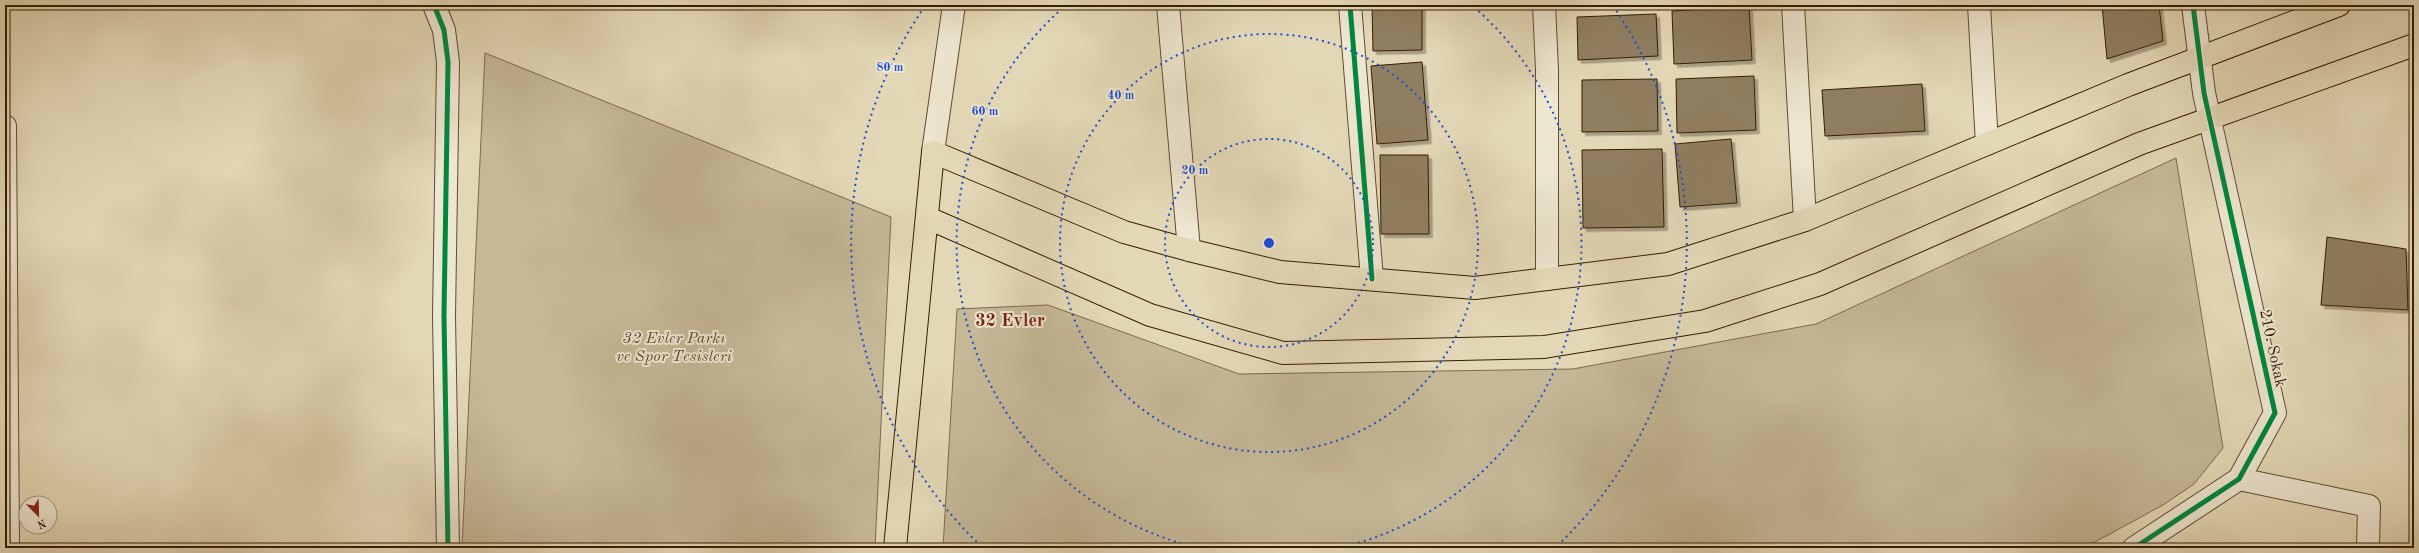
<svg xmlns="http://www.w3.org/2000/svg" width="2419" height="553" font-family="'Old Standard TT',serif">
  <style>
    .green { fill: #c5b897; stroke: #7d6a4c }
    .building { fill: #8f7e60; stroke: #351d02; filter: url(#shadow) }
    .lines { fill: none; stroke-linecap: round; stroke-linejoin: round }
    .minor-casing { stroke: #604c2f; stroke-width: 24 }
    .major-casing { stroke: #351d02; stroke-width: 24 }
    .minor { stroke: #ede6d0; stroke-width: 22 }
    .major { stroke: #e3d8b6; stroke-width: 22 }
    .cycleway-casing { stroke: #ede6d0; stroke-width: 8 }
    .cycleway { stroke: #00873e; stroke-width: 5 }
    .ring { fill: none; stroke: #1d4ed8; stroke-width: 2; stroke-dasharray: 2 4 }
    .labels { text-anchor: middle; stroke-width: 4; stroke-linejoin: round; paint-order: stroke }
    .park-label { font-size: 16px; font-style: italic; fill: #604c2f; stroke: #ede6d0 }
    .street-label { font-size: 16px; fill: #351d02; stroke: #ede6d0 }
    .quarter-label { font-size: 18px; font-weight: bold; fill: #7a1f14; stroke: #ede6d0 }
    .centre { fill: #1d4ed8; stroke: #ede6d0; stroke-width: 2 }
    .ring-label { font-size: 12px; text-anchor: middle; font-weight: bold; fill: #1d4ed8; stroke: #ede6d0; stroke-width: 4; stroke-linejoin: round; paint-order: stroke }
  </style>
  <defs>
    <filter id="shadow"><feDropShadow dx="3.5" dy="3.5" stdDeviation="0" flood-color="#0004"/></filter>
  </defs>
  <rect width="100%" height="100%" fill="#e3d8b6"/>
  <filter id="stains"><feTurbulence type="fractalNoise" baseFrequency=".005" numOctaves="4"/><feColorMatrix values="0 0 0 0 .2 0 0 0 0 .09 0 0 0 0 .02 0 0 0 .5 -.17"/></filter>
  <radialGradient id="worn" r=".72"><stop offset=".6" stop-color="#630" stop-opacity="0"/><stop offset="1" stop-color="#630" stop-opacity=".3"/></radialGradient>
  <path class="green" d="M485 53 891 217 875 548H462Z
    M2176 158 2223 448 2194 484 2163 505 2084 548H943L957 309 1048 305 1239 374 1573 369 1816 324Z"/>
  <path class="building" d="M1372 5H1422V50L1373 51Z
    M2102 5H2159L2163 41 2107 59Z
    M1749 7 1752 60 1674 64 1672 11Z
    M1656 14 1658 56 1578 60 1577 17Z
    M1422 62 1428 140 1377 144 1371 66Z
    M1754 76 1756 130 1677 133 1676 79Z
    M1657 79 1658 131 1582 132V80Z
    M1922 84 1925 131 1825 136 1822 90Z
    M1731 139 1737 203 1680 207 1675 144Z
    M1662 149 1664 227 1583 228 1582 150Z
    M1380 155H1428L1429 234H1381Z
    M2327 237 2406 249 2408 310 2321 305Z
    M2233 545 2232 548H2177L2180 547Z"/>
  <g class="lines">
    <defs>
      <path id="minor" d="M434 5 444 30 448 62 444 316 448 548
        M1168 5 1189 250
        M1350 5 1372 279
        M1544 5 1547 70V279
        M1793 5 1805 220
        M1979 5 1987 144
        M5 126 8 548
        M933 152 954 5
        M2239 479 2369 506 2368 548
        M2134 548 2239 479 2275 413 2204 93 2193 5"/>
      <path id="major" d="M928 218 1150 315 1283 353 1544 347 1705 321 1820 284 2139 144 2414 45
        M895 548 933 152 1124 232 1189 250 1280 272 1475 288 1668 264 1805 220 2128 85 2339 5"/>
    </defs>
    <use href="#minor" class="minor-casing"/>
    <use href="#major" class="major-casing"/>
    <use href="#minor" class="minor"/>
    <use href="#major" class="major"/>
    <defs>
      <path id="cycleway" d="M434 5 444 30 448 62 444 316 448 548
        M1350 5 1372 279
        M5 126 8 548
        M2134 548 2239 479 2275 413 2204 93 2193 5"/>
    </defs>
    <use href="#cycleway" class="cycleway-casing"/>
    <use href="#cycleway" class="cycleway"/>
  </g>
  <g class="ring">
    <circle cx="1269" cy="243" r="104"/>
    <circle cx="1269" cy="243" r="209"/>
    <path d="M1199 548A313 313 0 0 1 1064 7M1474 7A313 313 0 0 1 1339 548"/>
    <path d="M981 546A418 418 0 0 1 925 6M1613 6A418 418 0 0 1 1557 546"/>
  </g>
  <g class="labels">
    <g class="park-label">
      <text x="674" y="343">32 Evler Parkı<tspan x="674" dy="18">ve Spor Tesisleri</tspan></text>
    </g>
    <g class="street-label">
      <text transform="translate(2274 348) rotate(78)" y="6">210. Sokak</text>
    </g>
    <g class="quarter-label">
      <text x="1010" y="326">32 Evler</text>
    </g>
  </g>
  <circle cx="1269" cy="243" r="6" class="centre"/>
  <g class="ring-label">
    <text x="890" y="71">80 m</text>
    <text x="1121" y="99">40 m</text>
    <text x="985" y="115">60 m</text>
    <text x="1195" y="174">20 m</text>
  </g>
  <rect width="2419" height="553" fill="none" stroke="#e3d8b6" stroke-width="20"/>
  <rect x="6" y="6" width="2407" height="541" fill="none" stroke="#351d02" stroke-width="2"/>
  <rect x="10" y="10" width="2399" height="533" fill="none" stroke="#351d02"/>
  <g transform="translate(38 515) rotate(157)"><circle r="19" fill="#ede6d0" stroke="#a3967e"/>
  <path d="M0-3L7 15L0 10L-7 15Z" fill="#8f2418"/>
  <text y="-6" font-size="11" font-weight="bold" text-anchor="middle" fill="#351d02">N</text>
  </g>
  <rect width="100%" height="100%" filter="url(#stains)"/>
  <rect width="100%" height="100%" fill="url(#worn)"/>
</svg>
